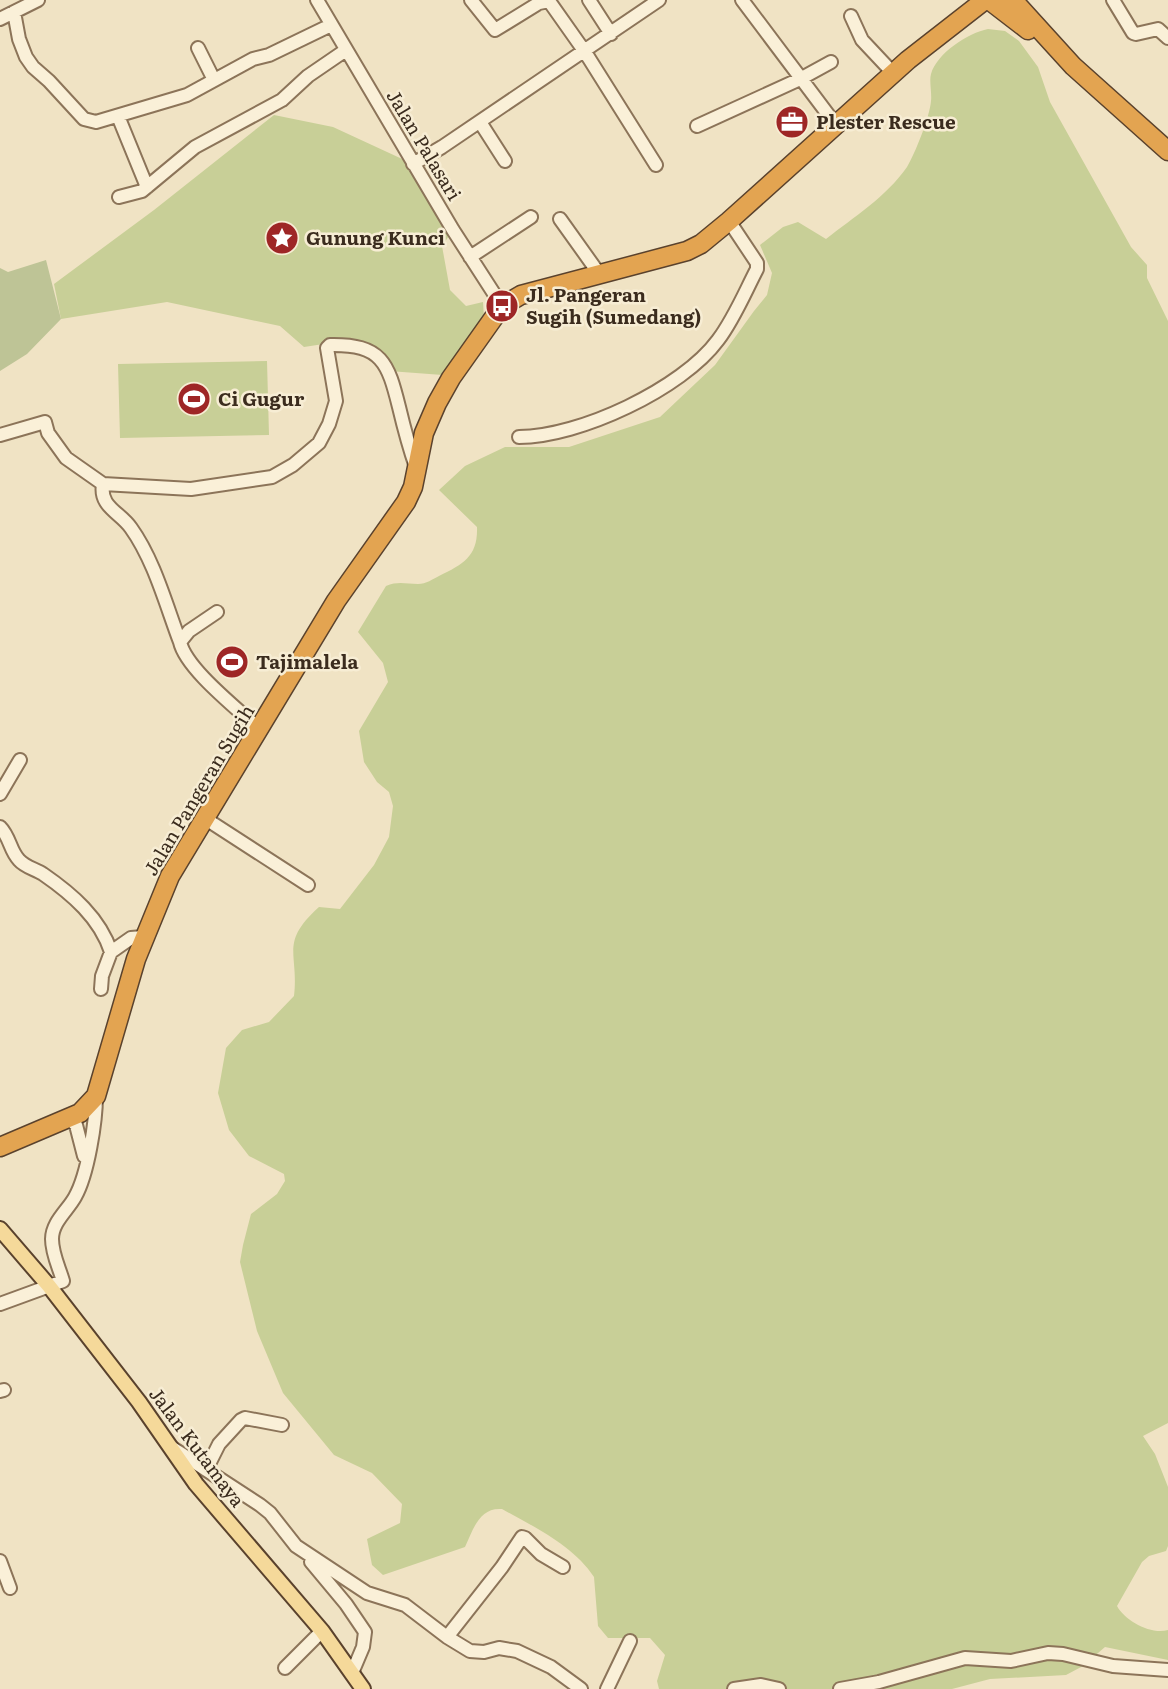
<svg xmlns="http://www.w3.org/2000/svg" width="1168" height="1689" font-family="Literata,serif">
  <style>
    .green { fill: #c8cf97 }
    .cemetery { fill: #bec496 }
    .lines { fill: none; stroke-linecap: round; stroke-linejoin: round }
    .minor-casing { stroke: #8c7459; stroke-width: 16 }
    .major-casing { stroke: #5a422d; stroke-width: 18 }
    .highway-casing { stroke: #5a422d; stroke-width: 21 }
    .minor { stroke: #faf0d8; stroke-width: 12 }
    .major { stroke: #f5d99a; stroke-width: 14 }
    .highway { stroke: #e3a451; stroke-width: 18 }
    .labels { text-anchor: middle; stroke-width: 5; stroke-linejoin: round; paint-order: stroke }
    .poi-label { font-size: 19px; font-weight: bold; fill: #3b2c1e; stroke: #f7edd4; text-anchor: start }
    .street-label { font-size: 19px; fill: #3b2c1e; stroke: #f7edd4 }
  </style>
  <rect width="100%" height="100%" fill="#f0e3c4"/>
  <path class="green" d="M988 29 1005 31 1019 41 1038 67 1050 102 1131 247 1147 265V278L1168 321V1423L1143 1436 1155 1454 1168 1487V1546L1166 1551 1149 1556 1142 1562 1117 1606C1125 1621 1151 1635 1168 1630V1660L1105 1647 1083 1666 1066 1675 990 1679 952 1689H659L657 1681 665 1655 650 1638H608L598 1626 594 1577C573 1545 534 1527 502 1509 479 1507 473 1530 465 1547L383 1575 372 1565 367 1539 400 1523 402 1504 372 1473 334 1455 283 1393 257 1331 240 1262 243 1245 251 1214 277 1194 285 1181 284 1174 249 1156 229 1130 218 1093 226 1048 242 1030 269 1022 294 996C299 953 279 943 319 907L340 909 374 865 389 837 393 806 389 792 377 782 364 762 359 731 388 682 383 663 358 632 386 586C398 581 406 584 418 584 426 584 433 579 439 576 464 564 478 556 477 527L439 490 465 466 505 447H569L660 417 715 365 754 311 767 295 772 273 760 245 783 227 798 222 826 239C854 217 886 197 907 167 915 154 930 116 931 101 932 93 929 81 931 74 937 53 968 33 988 29Z
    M274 115 333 127 413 164 453 230 442 246 450 290 466 306 483 302 485 335 456 376 389 371 355 348 330 343 304 347 280 326 167 302 61 319 54 284 154 210Z
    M267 361 269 435 120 438 118 364Z"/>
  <path class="cemetery" d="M46 260 61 319 27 354 0 371V268L8 272Z"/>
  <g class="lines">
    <defs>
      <path id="minor" d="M317 0 453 230 502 306
        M471 0 495 30 539 3 549 1 585 52 656 165
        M589 0 611 34
        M742 0 836 125
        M1113 0 1133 33 1136 34 1158 29 1168 38
        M14 12 19 39 26 57 33 67 49 81 84 119 96 122 187 95 253 59 269 55 331 25
        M851 16 862 40 893 73
        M0 19 38 0
        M198 48 214 80
        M118 116 147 187
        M480 122 505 161
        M697 126 800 79 831 62
        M413 164 442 147 659 0
        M119 197 142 191 195 147 282 100 308 76 346 50
        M560 219 600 275
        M470 257 531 217
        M0 435 45 422 48 433 66 458 103 484 191 489 272 477 293 465 319 443 329 424 336 401 327 348 330 345C382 344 388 363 399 407 404 428 409 447 416 467
        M519 437C579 437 682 389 718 340 734 319 745 292 757 269V263L729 221
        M103 484C99 507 120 512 131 528 154 560 166 605 180 642
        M217 612 189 631 180 642C186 669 238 709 259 729
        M0 794 20 760
        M206 819 308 885
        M0 827C10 837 10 851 19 860 25 867 35 869 43 874 72 894 100 918 111 952L131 938 143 937
        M101 989 102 976 111 952
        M68 1118 76 1125 84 1156
        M0 1304 63 1281C59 1267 52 1254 52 1239 52 1222 68 1210 75 1197 88 1174 96 1121 96 1096
        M0 1391 4 1390
        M171 1447 260 1505 270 1513 296 1546 367 1593 405 1605 447 1637 470 1651 484 1652 499 1648 517 1651 551 1667 581 1689
        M206 1470 219 1444 241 1420 245 1418 282 1425
        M0 1561 10 1588
        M311 1562 346 1604 365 1632 363 1647 352 1673
        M447 1637 502 1567 522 1537 525 1538 541 1554 563 1567
        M285 1668 322 1631
        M607 1689 630 1641
        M734 1689 761 1685 779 1689
        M840 1689 879 1682 965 1658 1011 1661 1048 1653 1063 1654 1113 1666 1168 1670"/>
      <path id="major" d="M0 1229 49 1286 139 1402 196 1484 322 1631 363 1689"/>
      <path id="highway" d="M989 0 1028 30
        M1013 0 1073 66 1168 151
        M0 1147 80 1113 96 1096 136 959 170 876 336 601 406 502 413 487 424 433 437 403 451 378 502 306 521 295 687 251 701 244 729 221 908 60 985 0"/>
    </defs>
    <use href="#minor" class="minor-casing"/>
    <use href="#major" class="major-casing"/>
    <use href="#highway" class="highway-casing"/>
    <use href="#minor" class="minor"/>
    <use href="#major" class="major"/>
    <use href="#highway" class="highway"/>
  </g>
  <defs>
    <symbol id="office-disc" viewBox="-11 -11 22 22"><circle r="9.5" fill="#9e2626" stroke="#f7edd4"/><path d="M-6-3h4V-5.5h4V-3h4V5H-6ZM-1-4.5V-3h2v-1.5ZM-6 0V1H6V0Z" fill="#fff"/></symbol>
    <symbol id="sight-disc" viewBox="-11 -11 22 22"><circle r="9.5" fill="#9e2626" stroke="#f7edd4"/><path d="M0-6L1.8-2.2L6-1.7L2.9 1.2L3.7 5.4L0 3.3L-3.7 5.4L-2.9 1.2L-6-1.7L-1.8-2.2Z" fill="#fff"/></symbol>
    <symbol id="bus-disc" viewBox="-11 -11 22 22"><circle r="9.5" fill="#9e2626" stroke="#f7edd4"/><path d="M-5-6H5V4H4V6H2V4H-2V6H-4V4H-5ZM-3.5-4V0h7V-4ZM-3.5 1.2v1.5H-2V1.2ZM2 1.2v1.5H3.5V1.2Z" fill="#fff"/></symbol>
    <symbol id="stadium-disc" viewBox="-11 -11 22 22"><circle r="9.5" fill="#9e2626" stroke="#f7edd4"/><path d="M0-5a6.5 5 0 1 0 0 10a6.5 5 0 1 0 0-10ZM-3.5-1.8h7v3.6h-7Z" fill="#fff"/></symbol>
  </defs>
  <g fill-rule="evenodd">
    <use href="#office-disc" x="773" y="103" width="38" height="38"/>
    <use href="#sight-disc" x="263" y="219" width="38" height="38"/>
    <use href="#bus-disc" x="483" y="287" width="38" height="38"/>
    <use href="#stadium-disc" x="175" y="380" width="38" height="38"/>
    <use href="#stadium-disc" x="213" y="643" width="38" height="38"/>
  </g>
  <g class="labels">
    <g class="poi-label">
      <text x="816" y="129">Plester Rescue</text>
      <text x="306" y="245">Gunung Kunci</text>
      <text x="526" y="302">Jl. Pangeran<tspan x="526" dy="22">Sugih (Sumedang)</tspan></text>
      <text x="218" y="406">Ci Gugur</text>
      <text x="256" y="669">Tajimalela</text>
    </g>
    <g class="street-label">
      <text transform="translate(424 145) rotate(59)" y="7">Jalan Palasari</text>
      <text transform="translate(199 790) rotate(-59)" y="7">Jalan Pangeran Sugih</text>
      <text transform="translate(197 1447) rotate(53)" y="7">Jalan Kutamaya</text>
    </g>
  </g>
</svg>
